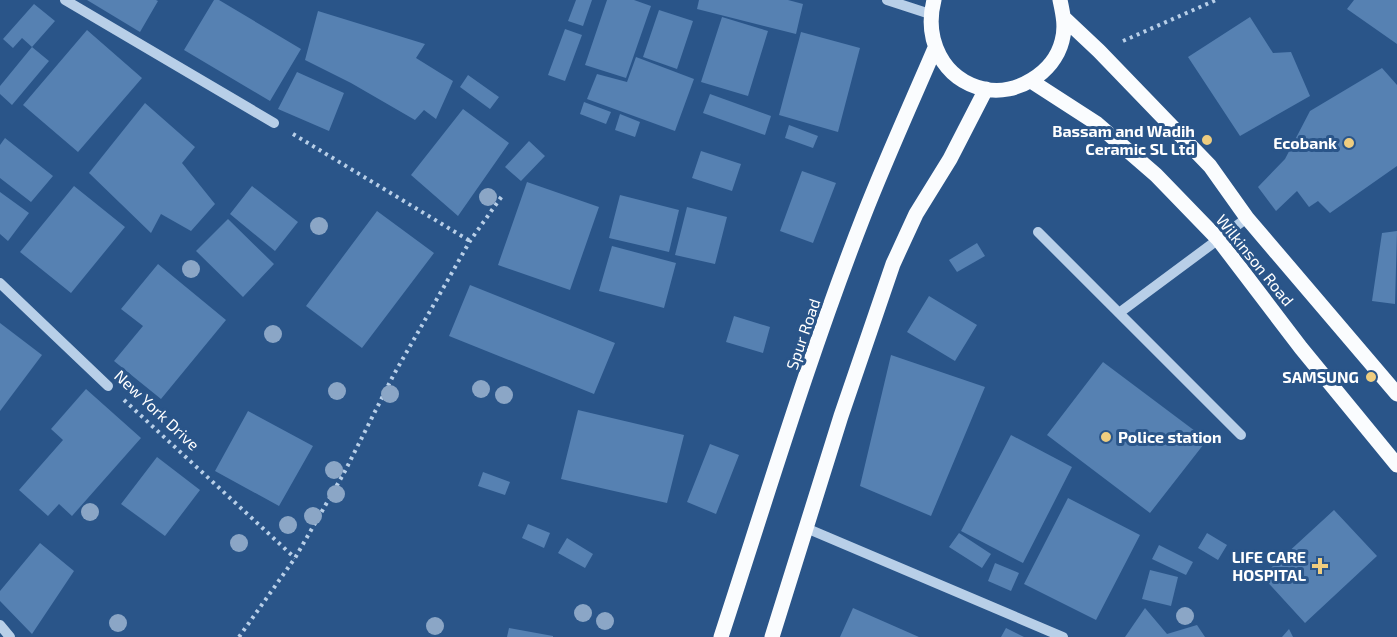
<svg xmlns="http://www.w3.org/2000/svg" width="1397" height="637" font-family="'Exo 2',sans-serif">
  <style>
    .building { fill: #5681b2 }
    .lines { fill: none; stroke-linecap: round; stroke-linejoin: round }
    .path { stroke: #b8cfe8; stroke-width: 4; stroke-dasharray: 3 4.5; stroke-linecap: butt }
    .minor { stroke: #b8cfe8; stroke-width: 10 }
    .major { stroke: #fafcfe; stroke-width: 15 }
    .tree { fill: #8ba6c6 }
    .poi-dot { fill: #efcd7f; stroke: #2a5589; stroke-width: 2 }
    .labels { text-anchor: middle; stroke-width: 6; stroke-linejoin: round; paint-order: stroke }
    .poi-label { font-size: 16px; font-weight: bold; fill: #fff; stroke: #2a5589; text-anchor: end }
    .street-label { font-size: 16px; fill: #fff; stroke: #2a5589 }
  </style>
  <rect width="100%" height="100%" fill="#2a5589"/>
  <path class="building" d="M87 0H156L158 1 140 32Z
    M214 0H219L301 49 270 101 184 50Z
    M576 0H592L583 26 568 21Z
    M607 0H634L651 6 626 78 585 65Z
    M699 0H788L803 4 796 34 697 9Z
    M1354 0H1397V44L1347 9Z
    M34 4 55 21 32 47 49 61 12 105 0 94V86L32 47 22 38 13 48 3 39Z
    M659 10 693 21 677 69 643 57Z
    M318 11 425 44 416 58 453 81 436 119 424 110 415 120 351 83 305 60Z
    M722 17 768 31 748 96 701 82Z
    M1250 17 1273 53 1291 52 1310 96 1240 136 1188 57Z
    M565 29 582 35 565 81 548 75Z
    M87 30 142 78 78 152 23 105Z
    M801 32 860 48 838 132 779 115Z
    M636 57 694 79 675 131 587 99 597 74 627 82Z
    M1382 68 1397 85V166L1330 213 1318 201 1309 207 1297 191 1276 211 1258 187 1285 159 1310 111Z
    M297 72 344 93 329 131 278 109Z
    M468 75 499 97 490 109 460 87Z
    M710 94 771 116 765 135 703 113Z
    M584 102 611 112 606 124 580 114Z
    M145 103 195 147 182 163 215 204 191 231 161 214 151 233 89 173Z
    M463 109 509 143 458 216 411 175Z
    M620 114 640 122 635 137 615 130Z
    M789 125 818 136 813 148 785 138Z
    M5 138 53 176 31 202 0 178V145Z
    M529 141 545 156 521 181 505 167Z
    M701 151 741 164 732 191 692 178Z
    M802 171 836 183 813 243 780 231Z
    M527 182 599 207 570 290 498 265Z
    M74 186 125 227 71 293 20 252Z
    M252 186 298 222 275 251 230 214Z
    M0 192 29 213 8 241 0 234Z
    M620 195 679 210 669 252 609 238Z
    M687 207 727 217 715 264 675 255Z
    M377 211 434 253 362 348 306 306Z
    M228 219 274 264 243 297 196 251Z
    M1397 231 1395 304 1372 301 1382 233Z
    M977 243 985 256 957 272 949 260Z
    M612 246 676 263 664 308 599 291Z
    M158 264 226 320 161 399 114 361 143 326 121 309Z
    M470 285 615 343 594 394 449 336Z
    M929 296 977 325 955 361 907 332Z
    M734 316 770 327 763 353 726 342Z
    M0 323 42 355 0 411Z
    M891 355 985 387 931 516 860 486Z
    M1103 362 1207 440 1150 513 1047 435Z
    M86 389 141 438 72 516 59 504 48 516 19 490 63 440 51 429Z
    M578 410 684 435 667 503 561 479Z
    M248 411 313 446 279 506 215 471Z
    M1011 435 1072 467 1023 563 961 531Z
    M710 444 739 455 716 514 687 502Z
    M157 457 200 490 165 536 121 504Z
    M483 472 510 482 505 495 478 486Z
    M1068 498 1140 535 1096 620 1024 584Z
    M1334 510 1377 556 1305 623 1262 576Z
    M528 524 550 533 544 548 522 538Z
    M959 533 991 554 982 568 949 547Z
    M1207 533 1227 545 1218 560 1198 548Z
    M567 538 593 554 585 568 558 553Z
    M40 543 74 571 32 634 0 601V591Z
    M1159 545 1193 562 1186 575 1152 559Z
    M995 563 1019 573 1011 591 988 581Z
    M1150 570 1178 577 1171 606 1142 599Z
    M853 608 919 637H840Z
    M1145 608 1167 634 1197 625 1205 637H1125Z
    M509 628 553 636V637H507Z
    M1006 628 1024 637H1001Z
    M1289 629 1293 637H1282Z"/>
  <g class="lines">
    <path class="path" d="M1123 41 1216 0
      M293 134 470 241
      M124 400 295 558
      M239 637 295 558 344 473 393 376 470 241 502 196"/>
    <path class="minor" d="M65 0 274 123
      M887 0 930 14
      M1038 232 1241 435
      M0 283 108 386
      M1119 313 1247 218
      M806 528 1063 637
      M0 625 10 637"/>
    <path class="major" d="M934 0C924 39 942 79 984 89 1016 96 1054 73 1062 41 1066 27 1063 14 1060 0
      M1065 19 1099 51 1210 166 1247 218 1397 394
      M1031 81 1096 123 1156 175 1218 239 1301 348 1397 465
      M721 637C767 496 810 353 864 215 886 159 911 104 935 48
      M772 637 841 416 893 264 916 214 950 159 986 89"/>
  </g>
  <g class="tree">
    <circle cx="488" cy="197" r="9"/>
    <circle cx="319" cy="226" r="9"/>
    <circle cx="191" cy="269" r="9"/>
    <circle cx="273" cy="334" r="9"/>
    <circle cx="481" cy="389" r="9"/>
    <circle cx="337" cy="391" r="9"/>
    <circle cx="390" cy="394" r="9"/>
    <circle cx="504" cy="395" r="9"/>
    <circle cx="334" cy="470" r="9"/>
    <circle cx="336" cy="494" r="9"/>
    <circle cx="90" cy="512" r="9"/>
    <circle cx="313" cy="516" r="9"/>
    <circle cx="288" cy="525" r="9"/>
    <circle cx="239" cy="543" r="9"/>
    <circle cx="583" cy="613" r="9"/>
    <circle cx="1185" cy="616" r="9"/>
    <circle cx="605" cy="621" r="9"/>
    <circle cx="118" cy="623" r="9"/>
    <circle cx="435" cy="626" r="9"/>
  </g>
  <g class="poi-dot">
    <circle cx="1207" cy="140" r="6"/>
    <circle cx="1349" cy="143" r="6"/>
    <circle cx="1371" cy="377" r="6"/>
    <circle cx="1106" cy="437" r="6"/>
    <path d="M1317 557h6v6h6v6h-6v6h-6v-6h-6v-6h6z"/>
  </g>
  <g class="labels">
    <g class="poi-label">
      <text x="1195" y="137">Bassam and Wadih<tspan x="1195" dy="18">Ceramic SL Ltd</tspan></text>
      <text x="1337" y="149">Ecobank</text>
      <text x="1359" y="383">SAMSUNG</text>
      <text x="1118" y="443" text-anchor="start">Police station</text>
      <text x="1306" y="563">LIFE CARE<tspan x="1306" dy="18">HOSPITAL</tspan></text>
    </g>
    <g class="street-label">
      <text transform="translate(1255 260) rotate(51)" y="6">Wilkinson Road</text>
      <text transform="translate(803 334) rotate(-71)" y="6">Spur Road</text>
      <text transform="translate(157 410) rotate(43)" y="6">New York Drive</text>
    </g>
  </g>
</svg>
